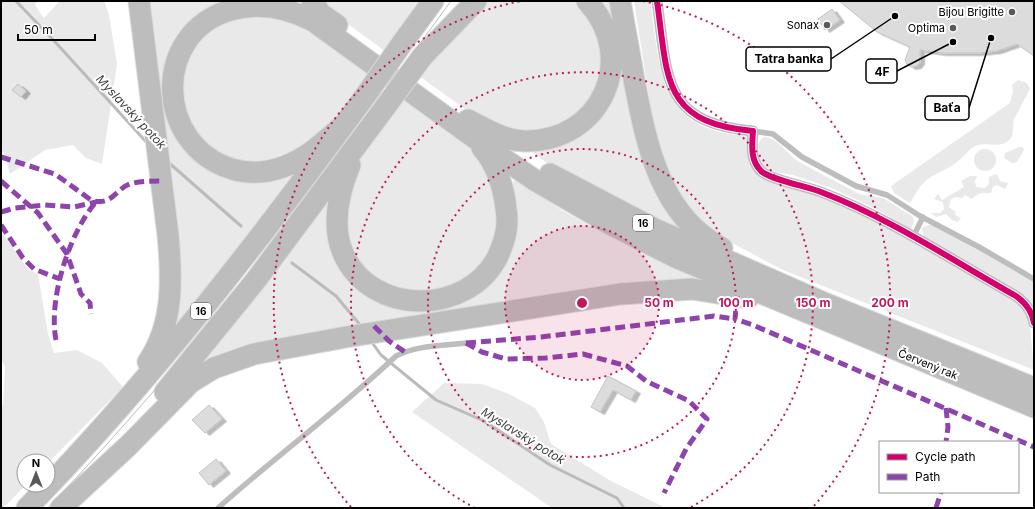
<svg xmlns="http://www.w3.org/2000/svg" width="1035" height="509" font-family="Inter,sans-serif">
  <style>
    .green { fill: #e9e9e9 }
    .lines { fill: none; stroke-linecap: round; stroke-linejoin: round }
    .stream { stroke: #bbb; stroke-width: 3 }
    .building { fill: #dcdcdc; stroke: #c4c4c4; filter: url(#shadow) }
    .highway-casing { stroke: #dbdbdb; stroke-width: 23 }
    .lane { stroke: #bdbdbd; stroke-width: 5.5 }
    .street { stroke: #bdbdbd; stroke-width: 11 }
    .highway { stroke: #bdbdbd; stroke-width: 21 }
    .tram { stroke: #bdbdbd; stroke-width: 1 }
    .highway-bridge-casing { stroke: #dbdbdb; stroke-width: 23; stroke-linecap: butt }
    .highway-bridge { stroke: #bdbdbd; stroke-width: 21 }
    .quiet { stroke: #8e44ad; stroke-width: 5; stroke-dasharray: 10 5; stroke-linecap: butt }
    .cycleway-casing { stroke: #fff; stroke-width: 8 }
    .cycleway { stroke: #d6006c; stroke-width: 6 }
    .ring { fill: none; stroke: #c2185b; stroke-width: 2; stroke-dasharray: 2 4 }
    .poi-dot { fill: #595959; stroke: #fff; stroke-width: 1.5 }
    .labels { text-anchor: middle; stroke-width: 4; stroke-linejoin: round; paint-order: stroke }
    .shield { fill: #fff; stroke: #4c4c4c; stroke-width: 1 }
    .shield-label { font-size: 10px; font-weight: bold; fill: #000 }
    .poi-label { font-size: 11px; fill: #000; stroke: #fff; text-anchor: end }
    .street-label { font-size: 11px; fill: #000; stroke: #fff }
    .water-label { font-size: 12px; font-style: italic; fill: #3f3f3f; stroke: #fff }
    .centre { fill: #c2185b; stroke: #fff; stroke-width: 2 }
    .ring-label { font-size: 12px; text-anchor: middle; font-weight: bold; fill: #c2185b; stroke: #fff; stroke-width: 4; stroke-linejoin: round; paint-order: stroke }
    .leader { fill: none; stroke: #000; stroke-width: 1.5 }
    .callout-dot { fill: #000; stroke: #fff; stroke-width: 1.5 }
    .callout { fill: #fff; stroke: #000; stroke-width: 1.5 }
    .callout-label { font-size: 12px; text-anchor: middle; font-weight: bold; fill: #000 }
  </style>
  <defs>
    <filter id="shadow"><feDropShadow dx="4.5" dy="2.5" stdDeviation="0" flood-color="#0004"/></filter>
  </defs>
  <rect width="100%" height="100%" fill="#fff"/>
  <path class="green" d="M1 1H37L35 5 44 18 60 1H104L109 15 117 64 102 164 86 158 73 145 45 150 10 174 4 153 1 152Z
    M144 1H237L171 58 195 156 291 173 292 175 231 259 170 334Z
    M319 1H420L385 51 323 6Z
    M483 1H579L593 17 605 74 577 119 521 135 475 116 419 76Z
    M595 1H613L683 233 551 166 531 151 532 149 608 97Z
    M634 1H650C661 72 658 130 747 136V153L750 164 879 222 1014 300 1027 314 1030 326 1034 370 783 270 732 243 703 223 680 196 665 166 653 123Z
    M235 16H288L371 71 331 122 307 146 262 165 218 156 188 126 181 75 199 37Z
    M1018 80 1027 83 1030 89 1014 119C1012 125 1015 133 1010 139 1002 149 989 142 978 145 969 148 965 156 957 162 948 169 937 173 928 179 920 185 915 195 910 203L894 193 891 186 1010 103 1013 91 1012 85Z
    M405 96 474 147 499 197 497 242 466 282 413 296 370 277 345 238 351 176 367 147Z
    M765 137C780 139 788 156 801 163L859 194 883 198 912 216 914 221 911 229 872 207 834 189 793 175 775 172 765 167 759 162 757 145 761 139Z
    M1019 147H1023L1024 150 1017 162 1012 163 1004 158 1005 153Z
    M974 160a11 11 0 1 1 22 0a11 11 0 1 1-22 0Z
    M997 174 1000 181 1008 183 1005 189 997 185 993 187 991 193H981L971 199 965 195 963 198 956 197 951 199 949 207 956 212 955 215 961 218 958 222 952 220 946 214 936 217 931 213H940L944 209 943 202 934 199 938 194 942 200 964 187 961 181 970 176H977L975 181 976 187 985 188 989 184V177Z
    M516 179 563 211 603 233 694 277 696 280 208 362 206 359 331 197 332 230 388 301 484 283 511 185Z
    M928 225H932L979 249 1034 282V309L925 238 922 231V228Z
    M1 231 28 269 38 274 48 334 54 353 77 350 102 363 123 387 48 463V461H24V485H26L3 508H1V408L3 405 5 367 1 359Z
    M444 383 482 384 509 394 535 408 544 422 551 444 611 481 666 508H552L412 412Z"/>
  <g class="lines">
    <path class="stream" d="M16 1 57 44 149 145
      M168 162 241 226
      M292 263 336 296 361 326
      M371 341 381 355 436 400 484 421 550 465 617 498 624 508"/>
  </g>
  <path class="building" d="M839 1H1034V56L1017 44 997 51 978 53H942L920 50V62L917 66 911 67 907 64 905 60 910 47 877 32Z
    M832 9 840 20 825 30 818 19Z
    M18 84 26 91 21 97 12 90Z
    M608 376 636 391 631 400 613 390 600 412 591 407Z
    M209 405 222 419 205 433 192 420Z
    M216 459 226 471 209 485 199 473Z"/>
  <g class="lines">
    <defs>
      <path id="highway" d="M139 1 168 235C172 278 174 324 148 362
        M312 1 321 14 337 25
        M620 1C625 29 630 57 635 85 647 147 661 216 722 248
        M403 42 433 1
        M422 57 476 1
        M468 120C486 129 505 141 525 141 602 142 639 57 587 1
        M342 126C324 142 306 159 283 167 266 173 248 174 232 169 154 145 152 32 231 10 259 2 288 8 313 21L501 157 536 181 610 224 675 257 1034 407
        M350 165C339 192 331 225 343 253 371 317 468 316 498 256 505 240 509 226 506 209 504 188 496 163 482 148
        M550 174 655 229 829 305 1034 388
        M165 392 256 280 386 106
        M27 508C153 379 262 237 368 92
        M61 508 128 446 191 382 214 368 254 354 346 337 620 294 692 289 748 298"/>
    </defs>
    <use href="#highway" class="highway-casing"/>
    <path class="lane" d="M753 131 773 134 802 157 856 186 887 195 920 216 979 247 1034 279
      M913 237 923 217
      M218 508C276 456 339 410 396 356 417 345 442 346 466 343"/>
    <path class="street" d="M657 1C668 77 661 123 753 131 752 145 750 160 761 171 771 180 806 186 821 192 889 218 952 260 1016 296 1026 303 1032 311 1034 323"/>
    <use href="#highway" class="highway"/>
    <path class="tram" d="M40 508C100 444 158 378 214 309 294 209 368 104 444 1
      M48 508C118 434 185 357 248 276 317 186 384 93 451 1"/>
    <defs>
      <path id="highway-bridge" d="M368 92 403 42
        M386 106 422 57"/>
    </defs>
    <use href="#highway-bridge" class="highway-bridge-casing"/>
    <use href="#highway-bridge" class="highway-bridge"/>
    <path class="quiet" d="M1 157 55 174 91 200C112 207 115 189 130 184 139 181 151 181 161 181
      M1 181 38 213 67 254 81 294 90 303 91 314
      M1 212 15 208 44 205 74 207 96 202
      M1 225 23 258 34 269 60 279
      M737 296 735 319 753 325 1034 447
      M374 326 389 341 405 352
      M56 340C48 300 69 233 96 202
      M466 343 482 352 506 359 546 358 583 354 627 366 646 381 689 401 707 419 686 449 664 493
      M466 343 541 337 714 316 735 319
      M946 408 948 427 946 442
      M936 508 941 492"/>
    <defs>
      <path id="cycleway" d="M657 1C668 77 661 123 753 131 752 145 750 160 761 171 771 180 806 186 821 192 889 218 952 260 1016 296 1026 303 1032 311 1034 323"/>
    </defs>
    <use href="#cycleway" class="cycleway-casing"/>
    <use href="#cycleway" class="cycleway"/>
  </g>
  <circle cx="582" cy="303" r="77" fill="#c2185b" fill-opacity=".12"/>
  <g class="ring">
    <circle cx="582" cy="303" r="77"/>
    <circle cx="582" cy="303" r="154"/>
    <path d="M475 508A231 231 0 1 1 689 508"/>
    <path d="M351 507A308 308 0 0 1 521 1M643 1A308 308 0 0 1 813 507"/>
  </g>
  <g class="poi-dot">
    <circle cx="1012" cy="12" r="4"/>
    <circle cx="827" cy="25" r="4"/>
    <circle cx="953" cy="28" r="4"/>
  </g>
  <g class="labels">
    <g class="shield">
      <rect x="633" y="215" width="20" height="16" rx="3"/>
      <rect x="191" y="303" width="20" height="16" rx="3"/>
    </g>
    <g class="shield-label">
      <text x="643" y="227">16</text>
      <text x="201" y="315">16</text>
    </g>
    <g class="poi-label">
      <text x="1004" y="16">Bijou Brigitte</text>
      <text x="819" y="29">Sonax</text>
      <text x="945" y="32">Optima</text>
    </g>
    <g class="street-label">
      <text transform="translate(928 364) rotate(22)" y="4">Červený rak</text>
    </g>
    <g class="water-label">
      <text transform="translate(131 112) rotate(47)" y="4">Myslavský potok</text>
      <text transform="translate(523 436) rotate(32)" y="4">Myslavský potok</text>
    </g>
  </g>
  <circle cx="582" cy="303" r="6" class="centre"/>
  <g class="ring-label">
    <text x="659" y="307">50 m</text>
    <text x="736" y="307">100 m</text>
    <text x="813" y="307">150 m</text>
    <text x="890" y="307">200 m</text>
  </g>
  <path class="leader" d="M895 16L831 59M953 42L897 71M991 38L969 108"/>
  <g class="callout-dot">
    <circle cx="895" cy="16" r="4"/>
    <circle cx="953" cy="42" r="4"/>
    <circle cx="991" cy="38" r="4"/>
  </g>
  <g class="callout">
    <rect x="746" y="47" width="85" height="24" rx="4"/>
    <rect x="866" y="59" width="31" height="24" rx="4"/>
    <rect x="925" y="96" width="44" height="24" rx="4"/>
  </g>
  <g class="callout-label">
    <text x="789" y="63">Tatra banka</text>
    <text x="882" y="76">4F</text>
    <text x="947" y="112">Baťa</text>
  </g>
  <rect width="1035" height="509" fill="none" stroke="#000000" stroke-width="4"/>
  <rect x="879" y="441" width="140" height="52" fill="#ffffff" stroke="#999999"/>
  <rect x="887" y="454" width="20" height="6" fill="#d6006c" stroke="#999999"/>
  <text x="915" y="461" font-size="12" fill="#000000">Cycle path</text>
  <rect x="887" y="474" width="20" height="6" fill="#8e44ad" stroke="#999999"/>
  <text x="915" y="481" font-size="12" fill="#000000">Path</text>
  <g transform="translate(36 473)"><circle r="19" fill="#ffffff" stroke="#999999"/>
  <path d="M0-3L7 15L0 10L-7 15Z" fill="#595959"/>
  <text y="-6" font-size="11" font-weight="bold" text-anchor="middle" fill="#000000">N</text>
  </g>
  <path d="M18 34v6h77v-6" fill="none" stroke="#000000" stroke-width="2"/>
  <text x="24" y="34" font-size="12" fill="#000000" stroke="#ffffff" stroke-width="3" paint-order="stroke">50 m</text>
</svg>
